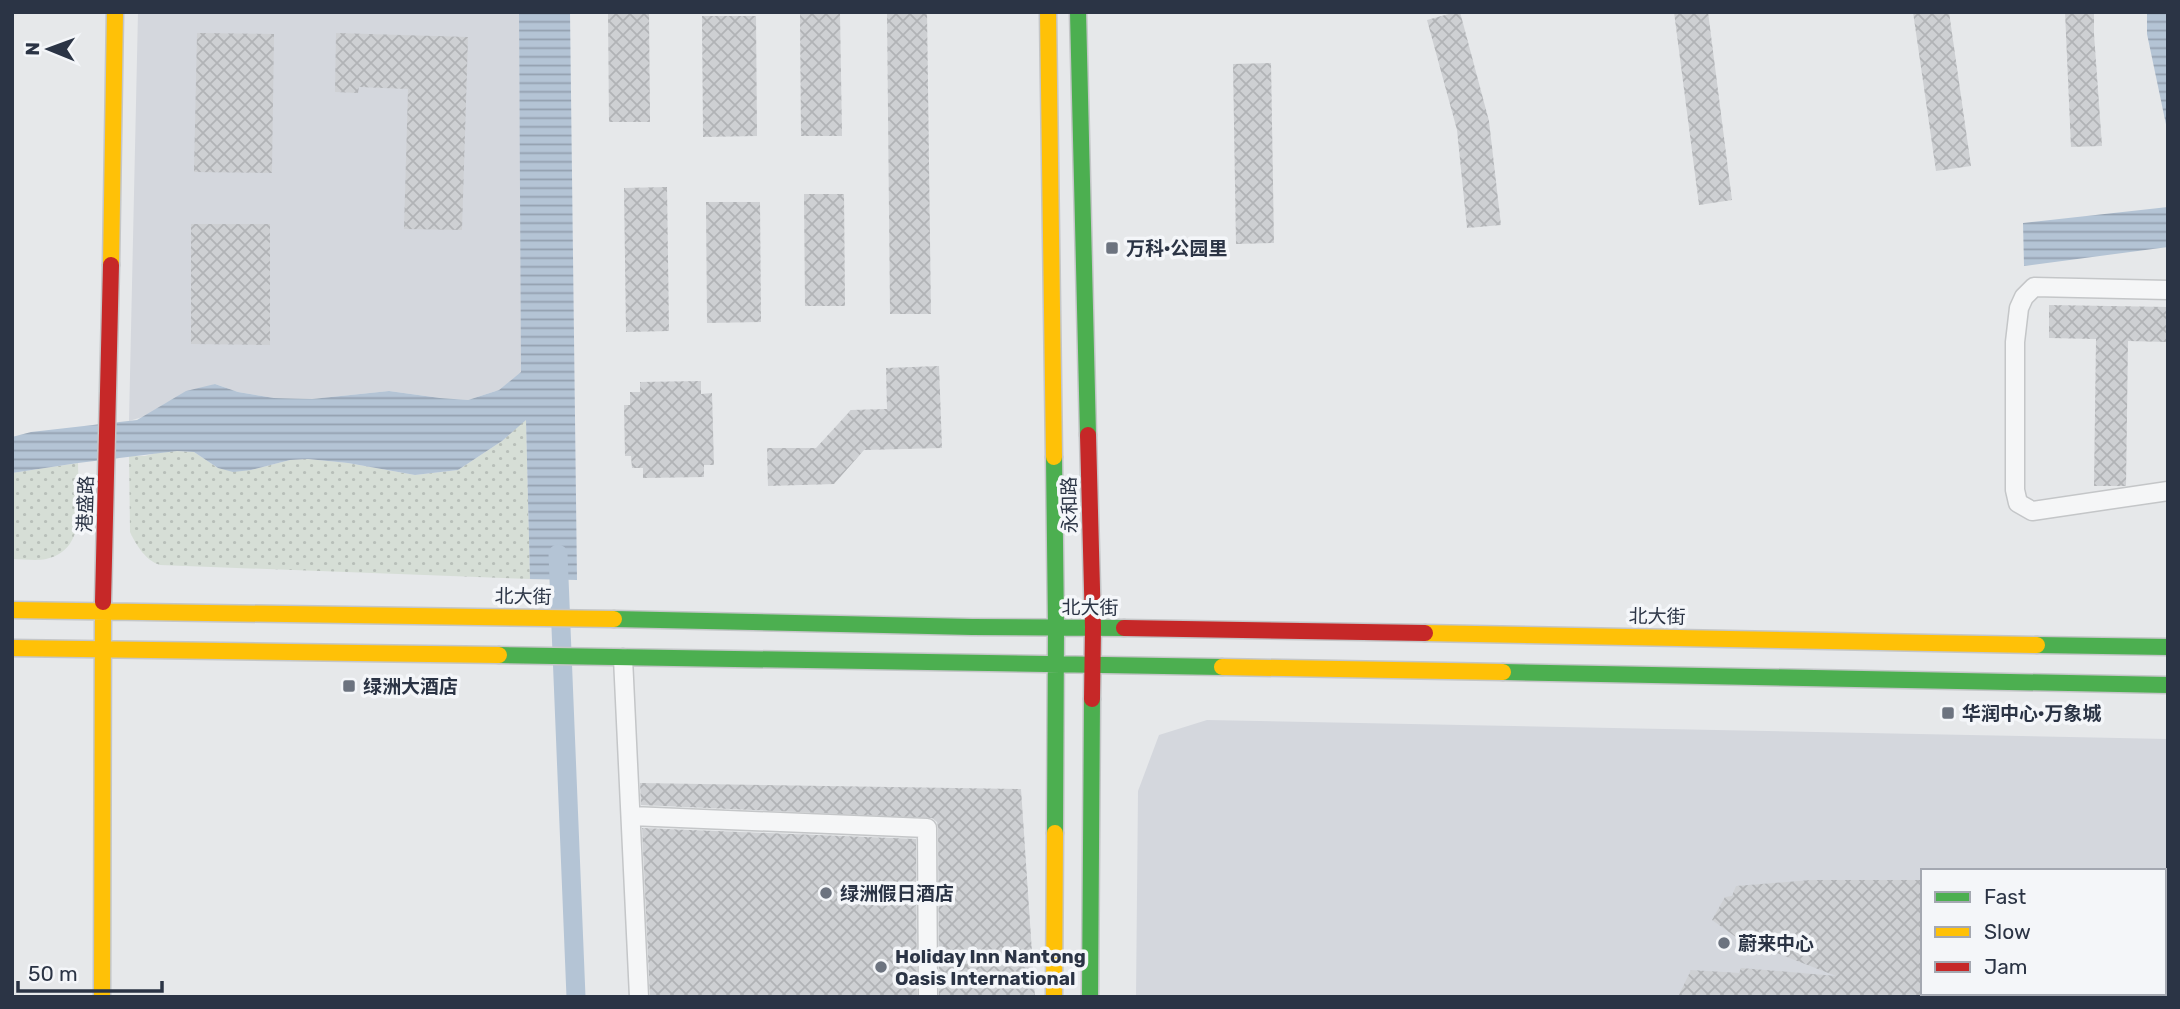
<svg xmlns="http://www.w3.org/2000/svg" width="2180" height="1009" font-family="Rubik,'Noto Sans SC',sans-serif">
  <style>
    .built { fill: #d4d7dd; fill-rule: evenodd }
    .grass { fill: url(#grass-dots) }
    .water { fill: url(#water-rules) }
    .lines { fill: none; stroke-linecap: round; stroke-linejoin: round }
    .canal { stroke: #b4c4d5; stroke-width: 19 }
    .building { fill: url(#building-cross-hatch) }
    .street-casing { stroke: #c4c6c8; stroke-width: 21 }
    .fast-casing { stroke: #c4c6c8; stroke-width: 19 }
    .slow-casing { stroke: #c4c6c8; stroke-width: 19 }
    .jam-casing { stroke: #c4c6c8; stroke-width: 19 }
    .street { stroke: #f5f6f7; stroke-width: 18 }
    .fast { stroke: #4caf50; stroke-width: 16 }
    .slow { stroke: #ffc107; stroke-width: 16 }
    .jam { stroke: #c62828; stroke-width: 16 }
    .poi-dot { fill: #6c737f; stroke: #f4f6f9; stroke-width: 2.5 }
    .labels { text-anchor: middle; stroke-width: 7; stroke-linejoin: round; paint-order: stroke }
    .poi-label { font-size: 19px; font-weight: bold; fill: #2b3445; stroke: #f4f6f9; text-anchor: start }
    .street-label { font-size: 19px; fill: #2b3445; stroke: #f4f6f9 }
  </style>
  <defs>
    <pattern id="grass-dots" width="8" height="8" patternUnits="userSpaceOnUse" patternTransform="scale(1.75)"><rect width="8" height="8" fill="#d6ded6"/><path d="M2 2h.1M6 6h.1" fill="none" stroke="#b8bfb9" stroke-width="1.8" stroke-linecap="round"/></pattern>
    <pattern id="water-rules" width="6" height="5" patternUnits="userSpaceOnUse" patternTransform="scale(1.75)"><rect width="6" height="5" fill="#b4c4d5"/><path d="M0 2.5h6" fill="none" stroke="#93a0af"/></pattern>
    <pattern id="building-cross-hatch" width="8" height="8" patternUnits="userSpaceOnUse" patternTransform="scale(1.75)"><rect width="8" height="8" fill="#ced0d3"/><path d="M0 0l8 8M0 8l8-8" fill="none" stroke="#b1b3b6"/></pattern>
  </defs>
  <rect width="100%" height="100%" fill="#e6e8ea"/>
  <path class="built" d="M138 12H519L522 372 499 390 468 400 440 398 389 391 312 399 274 398 238 392 215 384 166 403 146 416 129 421Z
    M1207 720 2168 739V997H1136L1138 791 1159 735ZM1923 871H2164V993H1923Z"/>
  <path class="grass" d="M526 419 530 579 160 565C146 561 136 545 130 532L129 456H145L156 453 176 451 194 452 218 468 251 470 290 460 308 459 348 463 415 475 458 470 502 441Z
    M78 463C78 496 89 550 46 559 36 561 23 559 12 559V473Z"/>
  <path class="water" d="M519 12H570L577 580 530 579 526 420 502 441 458 470 415 475 348 463 308 459 290 460 251 470 233 472 218 468 194 452 177 451 78 463 12 473V437L31 432 137 420 186 391 215 384 238 392 274 398 312 399 389 391 440 398 468 400 499 390 521 372Z
    M2147 12H2168V134L2147 34Z
    M2168 207V247L2024 266 2023 223Z"/>
  <g class="lines">
    <path class="canal" d="M558 554 576 997"/>
  </g>
  <path class="building" d="M608 12H649L650 122H609Z
    M887 12H927L931 314H890Z
    M1456 12H1460L1489 121 1501 225 1467 228 1457 130 1427 20Z
    M1674 12H1708L1732 200 1699 205Z
    M1913 12H1949L1971 166 1936 171Z
    M2065 12H2094V34L2102 146 2071 147Z
    M800 13H840L842 136H801Z
    M702 16H756L757 136 703 137Z
    M197 33 274 34 272 173 194 172Z
    M336 33 468 37 462 230 404 229 408 89 359 87 358 93 335 92Z
    M1271 63 1274 243 1236 244 1233 64Z
    M667 187 669 331 626 332 624 188Z
    M804 194H844L845 306H805Z
    M706 202H760L761 322 707 323Z
    M191 224H270V345L191 344Z
    M2049 305 2168 307V342L2128 341 2126 486H2094L2096 339 2049 338Z
    M939 366 942 448 864 450 834 484 768 486 767 448H816L851 410 887 409 886 368Z
    M701 381V394L712 393 714 465H704V477L643 478V468H632L631 456H625L624 405H630V392H640V382Z
    M640 783 1021 789 1035 997H939L938 828 937 822 932 818 641 805Z
    M642 828 916 839 917 997H650Z
    M1811 880H1923V997H1678L1691 970 1739 973 1741 968 1836 976 1736 937 1712 920 1725 897 1732 896 1736 886Z"/>
  <g class="lines">
    <defs>
      <path id="street" d="M2168 290 2034 287 2024 297 2019 308 2015 342V490L2018 503 2032 511 2168 491
        M623 658 639 997
        M631 816 927 828 928 997"/>
      <path id="fast" d="M1078 12 1088 435
        M1054 457 1056 627 1055 833
        M614 619 972 627 1124 628
        M2037 645 2168 647
        M499 655 1222 667
        M1503 672 2168 685
        M1090 997 1092 699"/>
      <path id="slow" d="M1048 12 1054 457
        M111 265 115 12
        M12 610 614 619
        M1425 633 2037 645
        M12 648 499 655
        M1222 667 1503 672
        M102 997 103 602
        M1054 997 1055 833"/>
      <path id="jam" d="M1088 435 1093 627 1092 699
        M103 602 111 265
        M1124 628 1425 633"/>
    </defs>
    <use href="#street" class="street-casing"/>
    <use href="#fast" class="fast-casing"/>
    <use href="#slow" class="slow-casing"/>
    <use href="#jam" class="jam-casing"/>
    <use href="#street" class="street"/>
    <use href="#fast" class="fast"/>
    <use href="#slow" class="slow"/>
    <use href="#jam" class="jam"/>
  </g>
  <g class="poi-dot">
    <rect x="1105" y="241" width="14" height="14" rx="3.5"/>
    <rect x="342" y="679" width="14" height="14" rx="3.5"/>
    <rect x="1941" y="706" width="14" height="14" rx="3.5"/>
    <circle cx="826" cy="893" r="7"/>
    <circle cx="1724" cy="943" r="7"/>
    <circle cx="881" cy="967" r="7"/>
  </g>
  <g class="labels">
    <g class="poi-label">
      <text x="1126" y="255">万科·公园里</text>
      <text x="363" y="693">绿洲大酒店</text>
      <text x="1962" y="720">华润中心·万象城</text>
      <text x="840" y="900">绿洲假日酒店</text>
      <text x="1738" y="950">蔚来中心</text>
      <text x="895" y="963">Holiday Inn Nantong<tspan x="895" dy="22">Oasis International</tspan></text>
    </g>
    <g class="street-label">
      <text transform="translate(85 504) rotate(-88)" y="7">港盛路</text>
      <text transform="translate(1069 505) rotate(-91)" y="7">永和路</text>
      <text transform="translate(523 596) rotate(1)" y="7">北大街</text>
      <text x="1090" y="614">北大街</text>
      <text transform="translate(1657 616) rotate(1)" y="7">北大街</text>
    </g>
  </g>
  <rect width="2180" height="1009" fill="none" stroke="#2b3445" stroke-width="28"/>
  <rect x="1921" y="869" width="245" height="126" fill="#f4f6f9" stroke="#a4a8b1" stroke-width="2"/>
  <rect x="1935" y="892" width="35" height="10" fill="#4caf50" stroke="#a4a8b1" stroke-width="2"/>
  <text x="1984" y="904" font-size="21" fill="#2b3445">Fast</text>
  <rect x="1935" y="927" width="35" height="10" fill="#ffc107" stroke="#a4a8b1" stroke-width="2"/>
  <text x="1984" y="939" font-size="21" fill="#2b3445">Slow</text>
  <rect x="1935" y="962" width="35" height="10" fill="#c62828" stroke="#a4a8b1" stroke-width="2"/>
  <text x="1984" y="974" font-size="21" fill="#2b3445">Jam</text>
  <g transform="translate(49 49) rotate(271)" stroke="#f4f6f9" stroke-width="5" paint-order="stroke">
  <path d="M0-5L12 26L0 18L-12 26Z" fill="#2b3445"/>
  <text y="-10" font-size="19" font-weight="bold" text-anchor="middle" fill="#2b3445">N</text>
  </g>
  <path d="M18 981v10h144v-10" fill="none" stroke="#2b3445" stroke-width="3.5"/>
  <text x="28" y="981" font-size="21" fill="#2b3445" stroke="#f4f6f9" stroke-width="5" paint-order="stroke">50 m</text>
</svg>
